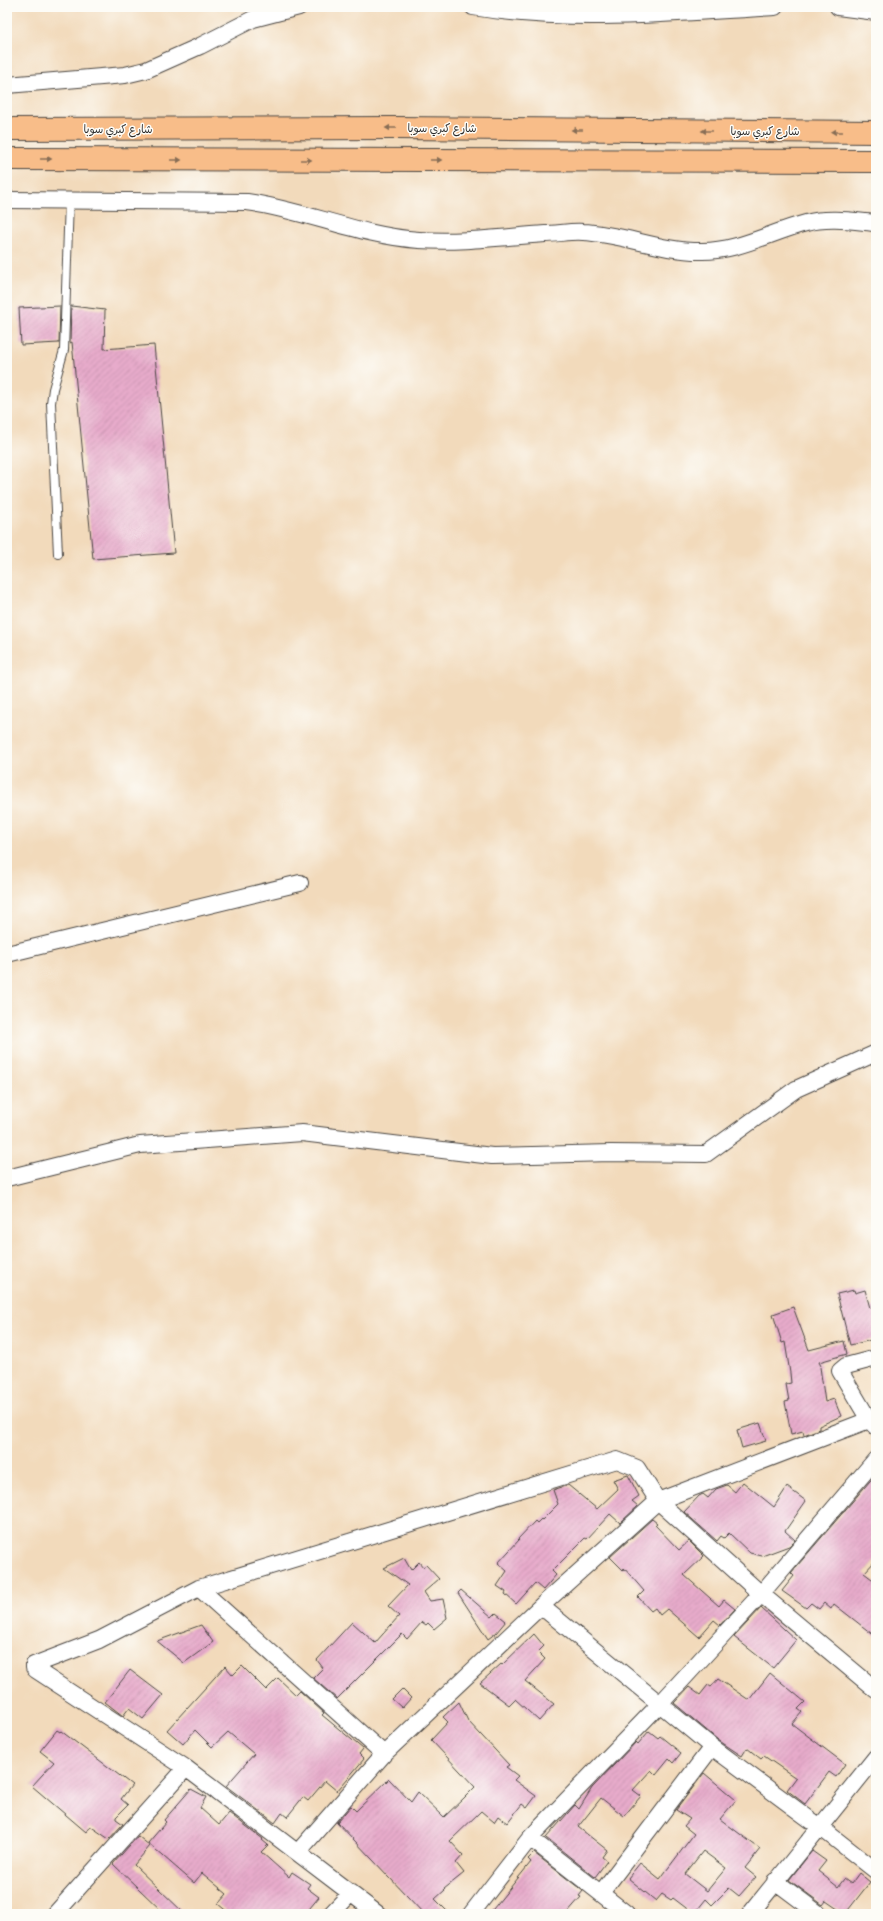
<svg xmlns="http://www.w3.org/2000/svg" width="883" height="1921" font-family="'Patrick Hand','Playpen Sans Arabic',sans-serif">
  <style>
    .building { fill: url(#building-hatch); fill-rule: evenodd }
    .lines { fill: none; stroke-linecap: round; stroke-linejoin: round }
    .service-casing { stroke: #494541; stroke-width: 10 }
    .minor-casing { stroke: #494541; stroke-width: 18 }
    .trunk-casing { stroke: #494541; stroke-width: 24 }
    .service { stroke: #fff; stroke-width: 8 }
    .minor { stroke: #fff; stroke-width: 16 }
    .trunk { stroke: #f8bd89; stroke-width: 22 }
    .oneway { fill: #876d55 }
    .labels { text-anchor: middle; stroke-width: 3; stroke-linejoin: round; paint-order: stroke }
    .street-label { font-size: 11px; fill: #2b2b2b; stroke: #fdfcf7 }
  </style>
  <defs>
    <pattern id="building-hatch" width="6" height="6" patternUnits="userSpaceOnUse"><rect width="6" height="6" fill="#e7abcb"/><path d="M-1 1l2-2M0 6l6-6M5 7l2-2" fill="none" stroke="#c693ae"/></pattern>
  </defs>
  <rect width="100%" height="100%" fill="#fdfcf7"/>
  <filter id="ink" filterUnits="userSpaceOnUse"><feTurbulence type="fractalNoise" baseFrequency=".025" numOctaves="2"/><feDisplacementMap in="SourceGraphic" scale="8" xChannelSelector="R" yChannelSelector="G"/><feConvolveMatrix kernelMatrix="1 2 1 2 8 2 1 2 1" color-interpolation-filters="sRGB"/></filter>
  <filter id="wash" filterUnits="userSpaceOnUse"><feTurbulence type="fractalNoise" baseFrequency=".012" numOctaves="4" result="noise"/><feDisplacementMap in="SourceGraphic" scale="16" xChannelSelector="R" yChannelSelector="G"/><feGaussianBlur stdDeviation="0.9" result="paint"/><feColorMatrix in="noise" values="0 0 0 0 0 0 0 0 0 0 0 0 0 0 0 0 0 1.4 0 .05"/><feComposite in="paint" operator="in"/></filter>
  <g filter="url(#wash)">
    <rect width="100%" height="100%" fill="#f2dabb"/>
    <g id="blocks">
      <path class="building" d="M60 306 59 343 21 345 19 308Z
        M71 306 105 310 104 349 154 345 174 553 93 559 72 342 70 343Z
        M854 1290 855 1293 865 1290 870 1308 876 1306V1339L850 1345 837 1294Z
        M793 1307 809 1350 844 1341 847 1354 819 1362 821 1366 820 1367 825 1402 834 1399 841 1416 819 1426V1429L804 1435 803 1431 791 1434 785 1402 789 1401 786 1384 791 1383 790 1373 785 1342 782 1343 773 1314Z
        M760 1423 766 1441 742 1448 737 1430Z
        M876 1474V1560L864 1573 876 1582V1637L834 1604 831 1609 824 1603 819 1609 811 1603 806 1608 782 1591 794 1576 791 1573Z
        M628 1475 639 1496 632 1501 638 1506 620 1523 610 1514 587 1539 585 1538 552 1571 556 1575 543 1590 535 1583 516 1604 505 1594 506 1592 497 1586 507 1571 498 1563 519 1540 518 1539 535 1521 537 1523 541 1519 542 1520 558 1504 553 1490 568 1485 597 1509 618 1489 613 1480Z
        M743 1482 774 1507 787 1487 806 1501 785 1531 795 1540 789 1546 762 1556 750 1553 729 1533 724 1538 721 1536 717 1541 684 1512 699 1496 703 1494 708 1498 716 1489 727 1485 735 1492Z
        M652 1519 657 1523 655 1525 679 1550 689 1541 704 1556 684 1575 719 1606 724 1600 735 1609 720 1625 714 1620 699 1637 667 1609 660 1615 655 1608 651 1611 638 1597 644 1591 624 1568 623 1570 610 1557Z
        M404 1558 411 1570 419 1562 423 1567 426 1565 439 1579 424 1592 430 1601 443 1599 447 1618 434 1629 428 1623 426 1625 422 1622 407 1639 402 1634 337 1699 313 1678 323 1668 317 1660 352 1622 375 1643 399 1616 388 1606 408 1585 384 1568Z
        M461 1590 492 1617 496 1613 506 1621 496 1633 488 1639 458 1593Z
        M761 1608 796 1640 773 1668 734 1637Z
        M201 1625 213 1642 184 1663 157 1641Z
        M534 1634 544 1646 538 1652 545 1659 525 1681 554 1704 539 1721 515 1699 509 1705 480 1683 501 1664 502 1665Z
        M225 1666 233 1675 242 1666 266 1690 278 1678 296 1695 300 1691 324 1713 322 1715 363 1749 359 1754 364 1759 337 1791 325 1781 308 1801 303 1797 287 1817 282 1813 275 1823 226 1786 254 1754 228 1732 212 1747 195 1730 183 1744 167 1730Z
        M130 1670 163 1695 143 1719 129 1708 123 1716 105 1702Z
        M770 1673 805 1702 798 1709 802 1712 792 1724 845 1764 836 1777 829 1772 805 1804 787 1790 796 1778 764 1756 761 1759 747 1748 742 1756 718 1740 674 1703 689 1687 700 1695 708 1685 711 1687 718 1679 749 1700Z
        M402 1689 411 1698 402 1708 392 1699Z
        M459 1702 468 1721 509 1765 506 1767 518 1776 514 1780 536 1796 527 1808 522 1804 507 1823 498 1816 494 1822 481 1811 450 1841 463 1855 456 1863 464 1873 444 1889 445 1890 435 1899 450 1914H424L337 1822 351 1806 356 1811 389 1779 411 1802 418 1792 444 1817 464 1798 475 1787 431 1740 448 1722 443 1717Z
        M57 1730 60 1732 61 1731 132 1785 121 1799 128 1805 116 1817V1819L123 1824 109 1839 90 1826 86 1832 32 1786 54 1762 40 1751Z
        M649 1731 658 1738 660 1736 681 1753 673 1763 669 1759 656 1775 651 1770 633 1790 641 1796 624 1816 601 1798 578 1827 607 1850 602 1857 607 1861 595 1877 546 1838 575 1805 579 1809 592 1788 636 1742 638 1744Z
        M704 1773 736 1800 720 1819 760 1849 745 1868 756 1877 739 1896 729 1888 712 1905 706 1899 694 1914 673 1898 671 1900 662 1894 656 1901 628 1878 640 1863 660 1879 694 1834 684 1826 690 1819 676 1810ZM703 1851 726 1868 707 1891 685 1874Z
        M191 1789 206 1797 200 1808 219 1825 229 1813 263 1839 262 1840 268 1845 261 1852 289 1877 292 1872 310 1884 307 1888 319 1897 305 1914H230L218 1904 227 1894 202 1873 194 1883 148 1843 166 1822 164 1820Z
        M138 1836 150 1846 134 1865 185 1914H165L113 1864Z
        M812 1851 826 1861 818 1871 838 1887 844 1879 851 1884 859 1873 870 1882 845 1914 826 1901 823 1905 789 1880Z
        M534 1853 583 1891 579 1896 581 1897 566 1914H489L531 1862 528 1859Z"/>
    </g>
  </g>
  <g filter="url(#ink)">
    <use href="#blocks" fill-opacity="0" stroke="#494541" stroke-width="1"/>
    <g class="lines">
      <defs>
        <path id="service" d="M58 554 51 403 53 389 64 350 69 200"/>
        <path id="minor" d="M473 7C572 24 676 13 775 7
          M838 7 876 12
          M7 85 125 75 146 70 200 46 253 19 299 7
          M7 200 247 202C305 210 360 236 419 240 461 243 503 237 545 234 557 234 571 231 583 232 623 234 660 251 700 251 737 252 771 232 806 223 828 217 853 221 876 223
          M7 954 300 883
          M7 1178 140 1145 302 1133 492 1156 611 1153 706 1154 796 1089 876 1053
          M876 1358 846 1366 840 1371 869 1420 876 1427
          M869 1420 658 1501 761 1594 876 1690
          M199 1588 384 1754
          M541 1606 712 1747 820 1827 876 1871
          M530 1838 627 1914
          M298 1852 384 1754 541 1606 658 1501 637 1468 617 1460 199 1588 99 1640 34 1665V1668L36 1670 186 1768 378 1914
          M775 1881 819 1914
          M601 1893 712 1747
          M55 1914 186 1768
          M331 1914 351 1893
          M471 1914 530 1838 660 1704 761 1594 876 1459
          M750 1914 876 1757"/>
        <path id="trunk" d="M7 129 396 128 876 132
          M7 159 876 161"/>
      </defs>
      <use href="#service" class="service-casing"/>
      <use href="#minor" class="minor-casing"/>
      <use href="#trunk" class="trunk-casing"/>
      <use href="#service" class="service"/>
      <use href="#minor" class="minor"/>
      <use href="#trunk" class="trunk"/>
    </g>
    <defs><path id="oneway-solid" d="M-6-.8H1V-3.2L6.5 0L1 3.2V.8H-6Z"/></defs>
    <g class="oneway">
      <use href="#oneway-solid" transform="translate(391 128) rotate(180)"/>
      <use href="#oneway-solid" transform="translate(577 130) rotate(-180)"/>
      <use href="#oneway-solid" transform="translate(707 131) rotate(-180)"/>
      <use href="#oneway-solid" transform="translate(837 132) rotate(-180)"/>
      <use href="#oneway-solid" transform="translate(46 159)"/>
      <use href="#oneway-solid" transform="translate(176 160)"/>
      <use href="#oneway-solid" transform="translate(306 160)"/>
      <use href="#oneway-solid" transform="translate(436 160)"/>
    </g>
  </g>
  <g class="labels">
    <g class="street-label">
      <text x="442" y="132">شارع كبري سوبا</text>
      <text x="118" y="133">شارع كبري سوبا</text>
      <text x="765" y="135">شارع كبري سوبا</text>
    </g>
  </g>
  <rect width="883" height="1921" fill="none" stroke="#fdfcf7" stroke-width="24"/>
</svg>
